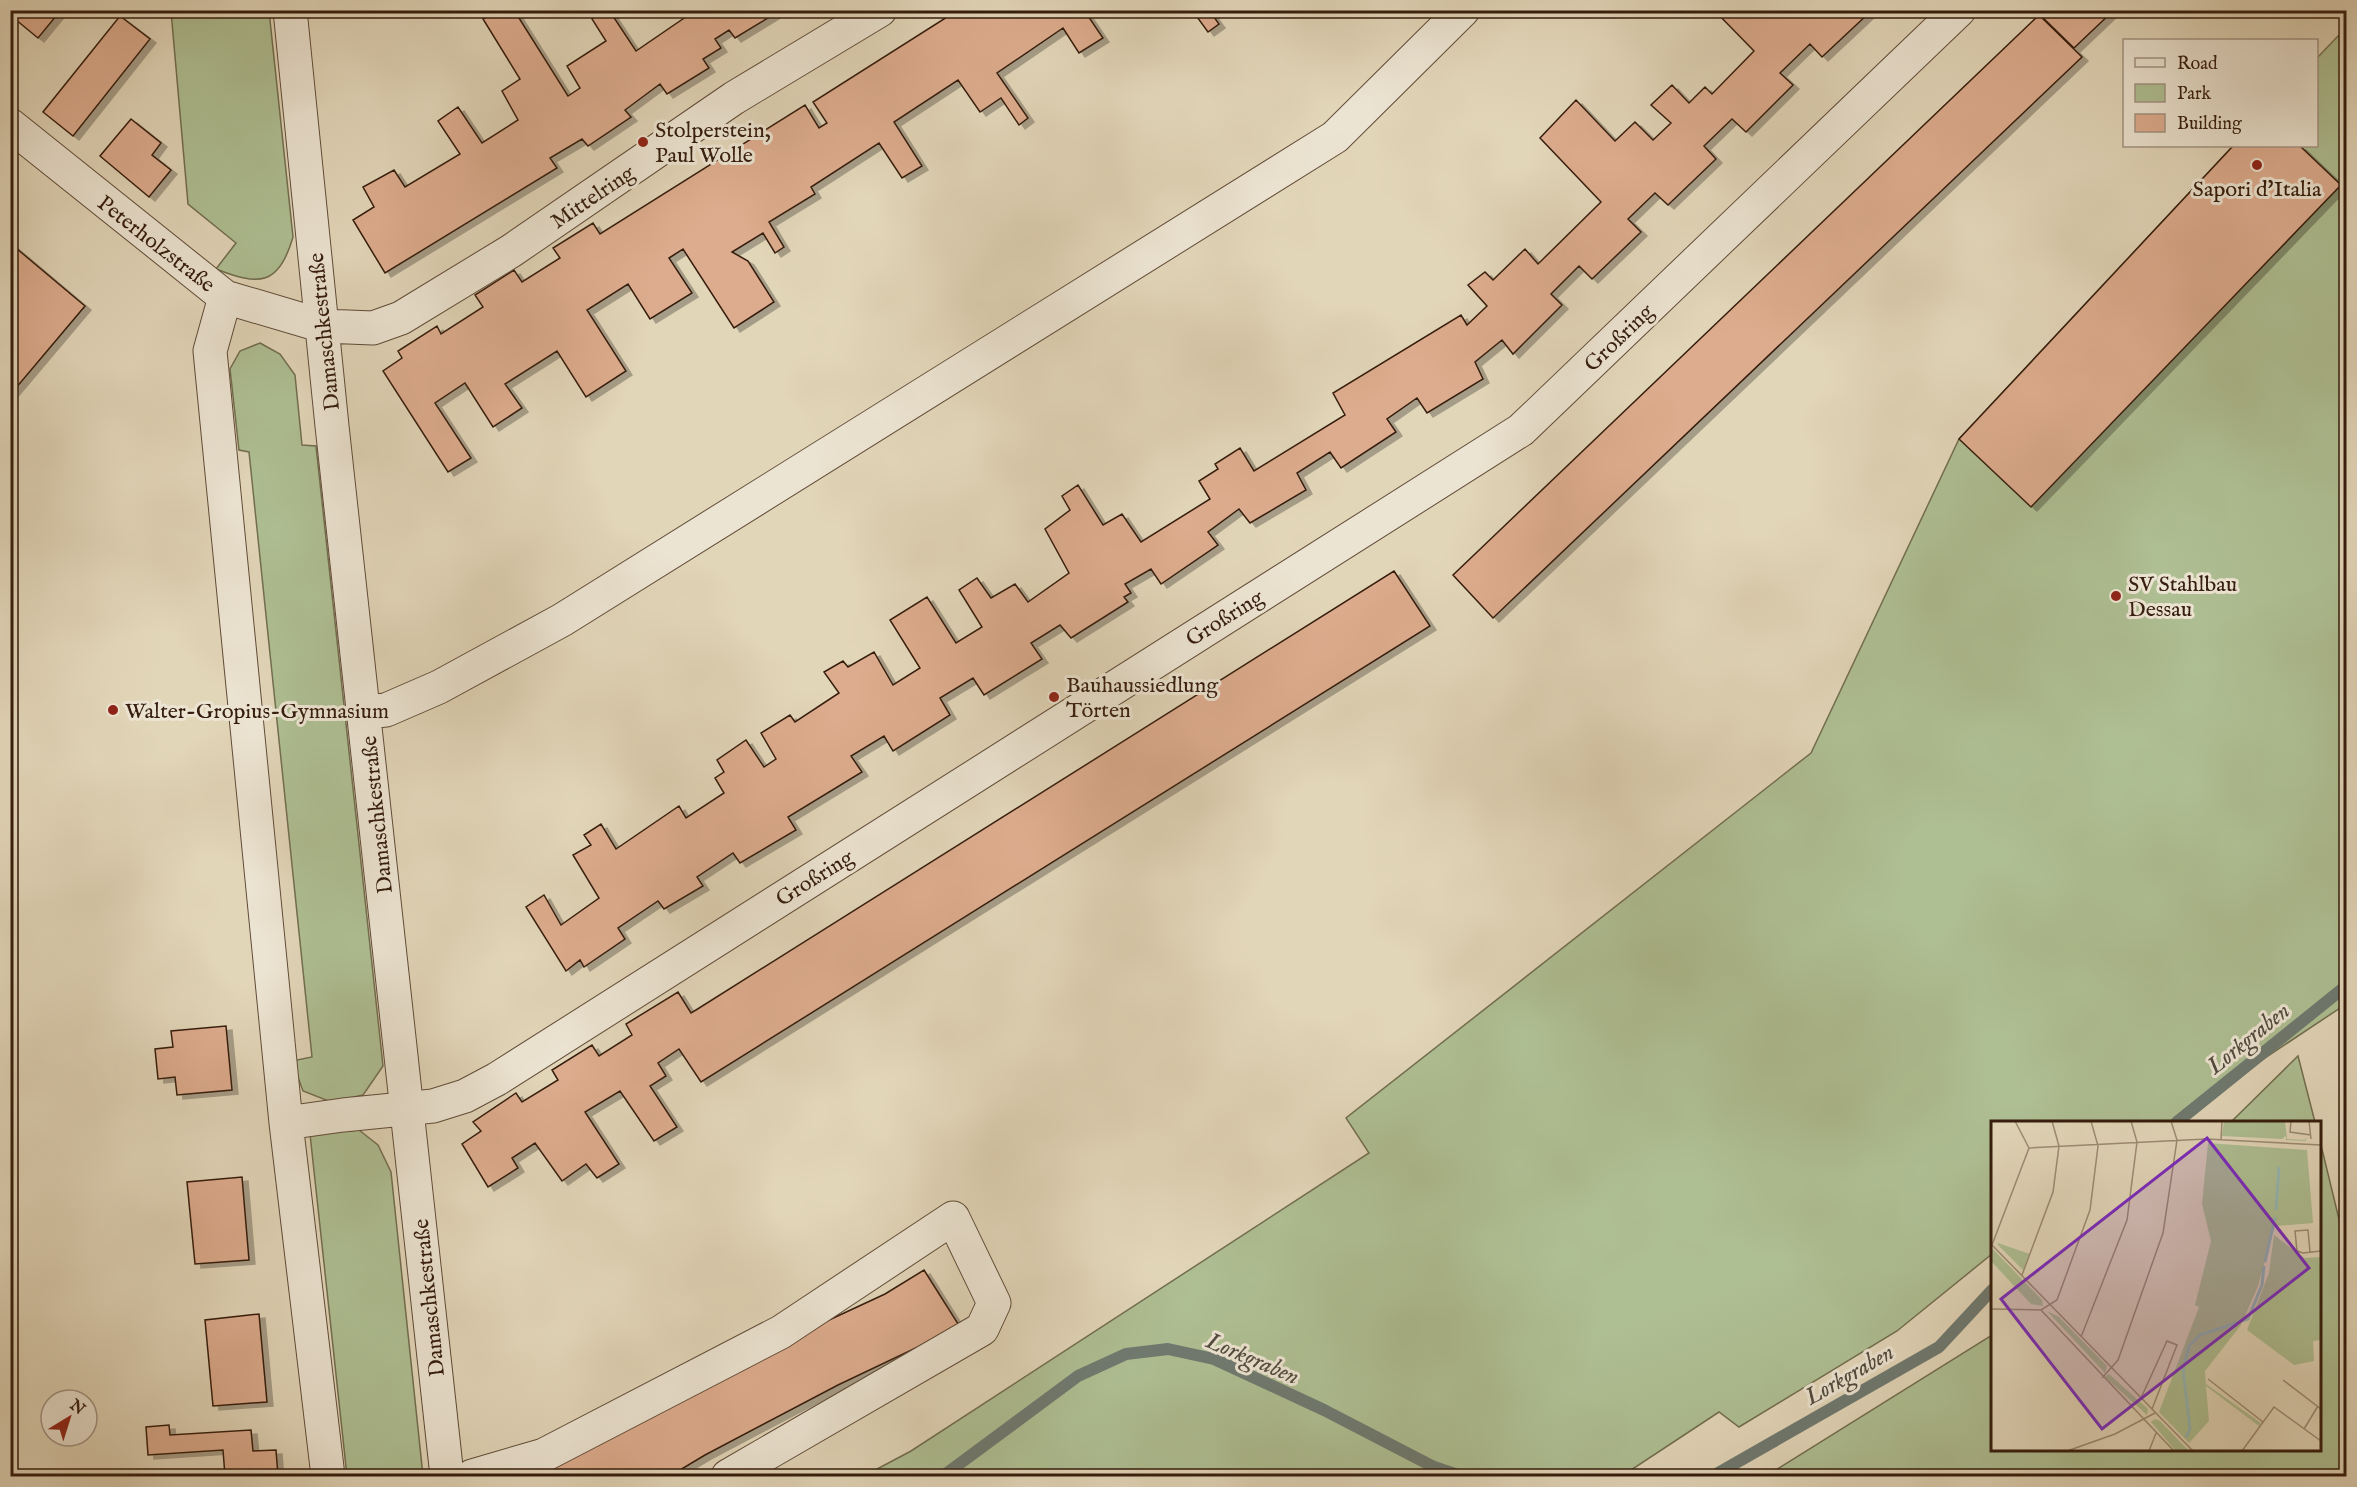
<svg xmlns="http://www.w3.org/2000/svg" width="2357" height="1487" font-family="'IM FELL English',serif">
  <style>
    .green { fill: #aebf93; stroke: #726e50; stroke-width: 1.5 }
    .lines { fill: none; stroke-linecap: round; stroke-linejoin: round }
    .stream { stroke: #6f7a71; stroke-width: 12 }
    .building { fill: #ddac8e; stroke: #351d0d; stroke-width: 1.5; filter: url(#shadow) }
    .minor-casing { stroke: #604b38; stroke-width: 35 }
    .minor { stroke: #ece4d2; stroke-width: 33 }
    .poi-dot { fill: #8f2418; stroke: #ece4d2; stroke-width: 2 }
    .labels { text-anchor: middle; stroke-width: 6; stroke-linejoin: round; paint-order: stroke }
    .poi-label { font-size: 22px; fill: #351d0d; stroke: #ece4d2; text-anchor: start }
    .street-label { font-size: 22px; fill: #351d0d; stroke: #ece4d2 }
    .water-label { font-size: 24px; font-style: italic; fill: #524c3f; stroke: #ece4d2 }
    .inset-river { fill: none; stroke: #95b8b4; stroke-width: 3 }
    .inset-road { fill: none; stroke: #9d8c74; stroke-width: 1.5 }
    .view { fill: #7b2cbf; fill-opacity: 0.15; stroke: #7b2cbf; stroke-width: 3 }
    .inset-edge { fill: none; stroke: #351d0d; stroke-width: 3 }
  </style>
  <defs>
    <filter id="shadow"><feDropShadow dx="6" dy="4" stdDeviation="0" flood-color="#0004"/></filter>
  </defs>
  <rect width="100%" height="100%" fill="#e2d6b9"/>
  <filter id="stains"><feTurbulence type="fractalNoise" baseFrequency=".00333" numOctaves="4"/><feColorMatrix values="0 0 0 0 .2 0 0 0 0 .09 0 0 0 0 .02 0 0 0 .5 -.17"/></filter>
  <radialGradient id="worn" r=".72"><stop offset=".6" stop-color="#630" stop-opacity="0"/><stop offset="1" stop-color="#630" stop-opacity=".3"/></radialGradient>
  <path class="green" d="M171 11H269L293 237C279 286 259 286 216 269L236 243 188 204Z
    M2338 36 2346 44V1004L2169 1122H1992V1254L1897 1331 1739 1427 1719 1412 1622 1476H864L911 1451 1369 1153 1346 1118 1811 753 1959 439 2233 146H2316L2317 58Z
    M260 343 280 354 295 375 302 445 316 446 383 1066 363 1095 331 1102 303 1091 292 1061 312 1057 249 452 239 450 230 369 240 351Z
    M2298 1056 2315 1122H2231Z
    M359 1130 378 1145 391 1172 423 1476H347L310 1134Z
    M2320 1141 2346 1248V1476H1766L1992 1335V1450H2320Z"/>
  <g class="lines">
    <path class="stream" d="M2177 1122 2346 986
      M943 1476 1078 1376 1126 1354 1168 1349 1214 1359 1324 1410 1434 1467 1461 1476
      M1713 1476 1939 1347 1992 1290"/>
  </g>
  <path class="building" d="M10 10H61L38 38 10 15Z
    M498 10H514L568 96 580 88 567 66 606 41 592 19 604 10H609L636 51 696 10H781L735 38 729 30 715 39 721 48 703 59 709 68 667 94 660 84 625 110 631 117 588 146 582 139 550 158 557 168 385 273 353 220 374 207 363 187 394 170 405 187 460 154 438 121 458 107 482 143 518 120 502 91 520 79 483 19Z
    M958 10H1084L1103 38 1079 53 1063 28 997 73 1028 118 1019 125 1001 98 980 112 958 80 894 122 922 166 902 178 879 143 811 187 815 194 769 222 784 247 775 253 763 233 732 252 748 261 774 302 734 328 683 249 669 258 692 293 650 319 628 284 587 310 626 371 586 397 557 351 505 384 522 408 493 427 465 383 435 403 471 458 448 472 383 371 402 358 398 351 437 326 441 334 483 307 475 295 514 270 522 282 560 258 553 248 593 223 600 234 805 105 819 128 827 123 813 102Z
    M1192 10H1209L1219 24 1208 32Z
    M1714 10H1868L1870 12 1822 57 1810 44 1780 73 1793 85 1746 132 1732 119 1704 146 1716 159 1668 205 1655 193 1628 219 1641 232 1592 279 1579 266 1551 294 1562 305 1513 354 1502 340 1475 362 1483 379 1427 413 1417 398 1387 419 1396 432 1341 468 1330 452 1297 473 1306 490 1250 523 1239 509 1208 532 1218 545 1161 584 1151 569 1125 584 1131 593 1124 597 1128 602 1071 638 1060 625 1031 643 1042 659 984 695 973 678 940 698 950 715 893 751 884 736 851 756 862 772 788 817 796 830 740 863 733 853 697 877 703 886 664 909 658 901 618 928 625 939 584 967 580 960 566 971 526 907 544 895 561 925 599 898 573 855 591 845 584 835 601 824 616 849 679 806 686 818 724 793 715 778 724 772 717 760 746 740 764 767 776 759 761 733 790 715 795 722 839 693 824 672 843 661 848 667 874 652 893 685 920 668 890 620 927 597 956 643 982 627 959 590 977 578 991 598 1015 584 1028 602 1069 573 1045 529 1070 510 1062 496 1078 485 1103 525 1122 514 1141 542 1210 499 1199 481 1218 469 1215 464 1240 448 1254 471 1345 415 1333 393 1461 315 1467 325 1487 306 1468 285 1485 272 1493 280 1525 249 1538 264 1601 202 1540 138 1576 100 1615 141 1635 122 1653 140 1671 123 1651 105 1672 85 1689 103 1705 87 1712 94 1754 51Z
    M2035 10H2114L2074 48Z
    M2039 15 2082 57 1493 618 1453 575Z
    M120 16 150 39 73 136 43 112Z
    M131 119 161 143 152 155 171 170 149 197 100 156Z
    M2233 146H2300L2341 185 2031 507 1959 439Z
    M10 243 85 306 10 395Z
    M1394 571 1430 626 701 1082 679 1049 658 1063 666 1076 650 1086 677 1127 654 1141 620 1091 585 1112 619 1164 597 1178 586 1164 562 1181 535 1143 512 1158 518 1168 488 1187 462 1144 481 1131 473 1122 516 1093 522 1102 558 1080 552 1070 592 1045 599 1056 632 1035 626 1024 678 992 691 1013 696 1010Z
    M226 1026 232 1090 177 1095 175 1077 158 1079 155 1049 173 1047 171 1031Z
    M242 1177 249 1260 195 1264 187 1182Z
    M924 1270 960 1327 838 1385 705 1455 670 1476H537L672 1393 885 1294Z
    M259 1314 267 1402 213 1406 205 1320Z
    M169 1425 170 1435 251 1430 253 1451 276 1450 278 1476H225L223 1450 148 1455 146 1427Z"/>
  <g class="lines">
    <defs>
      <path id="minor" d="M290 10 332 426 447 1476
        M10 125 225 297 323 326 373 328 401 318 511 251 734 98 880 10
        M225 297 210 351 286 1123 328 1476
        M365 712 386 710 439 687 562 620 1335 137 1463 10
        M286 1123 343 1115 433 1106 465 1096 497 1079 1521 430 1959 10
        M472 1476 544 1455 781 1332 953 1218 994 1303 982 1329 728 1476"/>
    </defs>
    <use href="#minor" class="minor-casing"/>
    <use href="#minor" class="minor"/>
  </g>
  <g class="poi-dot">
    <circle cx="643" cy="142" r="6"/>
    <circle cx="2257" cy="165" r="6"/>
    <circle cx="2116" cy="596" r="6"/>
    <circle cx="1054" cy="697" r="6"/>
    <circle cx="113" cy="710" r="6"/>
  </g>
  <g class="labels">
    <g class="poi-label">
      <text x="655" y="137">Stolperstein,<tspan x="655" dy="25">Paul Wolle</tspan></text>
      <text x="2257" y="196" text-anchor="middle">Sapori d'Italia</text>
      <text x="2128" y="591">SV Stahlbau<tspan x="2128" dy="25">Dessau</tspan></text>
      <text x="1066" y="692">Bauhaussiedlung<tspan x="1066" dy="25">Törten</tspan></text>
      <text x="125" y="718">Walter-Gropius-Gymnasium</text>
    </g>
    <g class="street-label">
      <text transform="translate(592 196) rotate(-34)" y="8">Mittelring</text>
      <text transform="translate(157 243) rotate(38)" y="8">Peterholzstraße</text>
      <text transform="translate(323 332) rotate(-96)" y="8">Damaschkestraße</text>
      <text transform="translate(1618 337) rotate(-44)" y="8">Großring</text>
      <text transform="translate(1224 617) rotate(-32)" y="8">Großring</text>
      <text transform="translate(376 815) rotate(-96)" y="8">Damaschkestraße</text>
      <text transform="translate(814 877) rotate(-32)" y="8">Großring</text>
      <text transform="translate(428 1298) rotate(-96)" y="8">Damaschkestraße</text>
    </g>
    <g class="water-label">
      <text transform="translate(2248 1038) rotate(-39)" y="8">Lorkgraben</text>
      <text transform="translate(1253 1358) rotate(23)" y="8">Lorkgraben</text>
      <text transform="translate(1849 1374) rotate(-30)" y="8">Lorkgraben</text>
    </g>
  </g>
  <g transform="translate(1991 1121)">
    <rect width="330" height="330" fill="#e2d6b9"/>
    <path d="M233 0H294L296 18 314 19V16L315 20 295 19V15L291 18 231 15ZM217 22 316 29 322 102 284 105 267 165 250 204 214 250 215 263 270 302 268 305 215 265 218 300 198 322 168 291 208 186 204 184 220 120 211 83ZM283 114 313 137 330 136V219L322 220 323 240 303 244 256 209 278 152ZM7 122 39 133 32 149 7 124ZM0 126 51 179 52 185 40 183 0 140ZM56 190 68 196 116 245 114 252ZM118 253 157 288 156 294 114 256ZM164 298 169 300 198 330H185L160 301Z" fill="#aebf93"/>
    <path class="inset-river" d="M285 89 288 46M274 141 284 96M195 316 199 308 192 248 198 225 209 214 257 198 271 164 273 145"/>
    <path class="inset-road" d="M300 0 299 11 320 14M318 0 320 18M230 19 231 0M38 27 215 18 330 24M0 123 202 330M1 124 38 27 24 0M319 131 317 109 304 110 306 130 312 132 330 130M31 154 62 71 68 25 61 0M0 188 50 189 66 179 99 89 107 25 100 0M50 189 183 330M90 216 136 99 146 21 140 0M111 257 127 239 172 112 186 19 180 0M217 258 272 301M292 259 330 288M150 277 176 220 186 224 161 288M313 308 327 285M76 330 124 313 164 292M158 330 165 312M251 330 283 286 330 320"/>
    <path class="view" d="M216 17 318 147 111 308 10 178Z"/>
    <rect width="330" height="330" class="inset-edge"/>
  </g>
  <rect width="2357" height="1487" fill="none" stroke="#e2d6b9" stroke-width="36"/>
  <rect x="12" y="12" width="2333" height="1463" fill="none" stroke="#351d0d" stroke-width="3"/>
  <rect x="18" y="18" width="2321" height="1451" fill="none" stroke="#351d0d" stroke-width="1.5"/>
  <rect x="2123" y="39" width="195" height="108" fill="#ece4d2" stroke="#a39483" stroke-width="1.5"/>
  <rect x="2135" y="58" width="30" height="9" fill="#ece4d2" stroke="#a39483" stroke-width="1.5"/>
  <text x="2177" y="69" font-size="18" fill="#351d0d">Road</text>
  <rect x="2135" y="84" width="30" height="18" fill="#aebf93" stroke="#a39483" stroke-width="1.5"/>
  <text x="2177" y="99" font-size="18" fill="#351d0d">Park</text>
  <rect x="2135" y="114" width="30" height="18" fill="#ddac8e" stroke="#a39483" stroke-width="1.5"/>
  <text x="2177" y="129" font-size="18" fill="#351d0d">Building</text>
  <g transform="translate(69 1418) rotate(38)"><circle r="28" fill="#ece4d2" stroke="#a39483" stroke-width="1.5"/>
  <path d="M0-4.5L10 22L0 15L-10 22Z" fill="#8f2418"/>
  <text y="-9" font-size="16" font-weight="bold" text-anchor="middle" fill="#351d0d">N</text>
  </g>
  <rect width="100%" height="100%" filter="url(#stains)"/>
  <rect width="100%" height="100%" fill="url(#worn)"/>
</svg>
